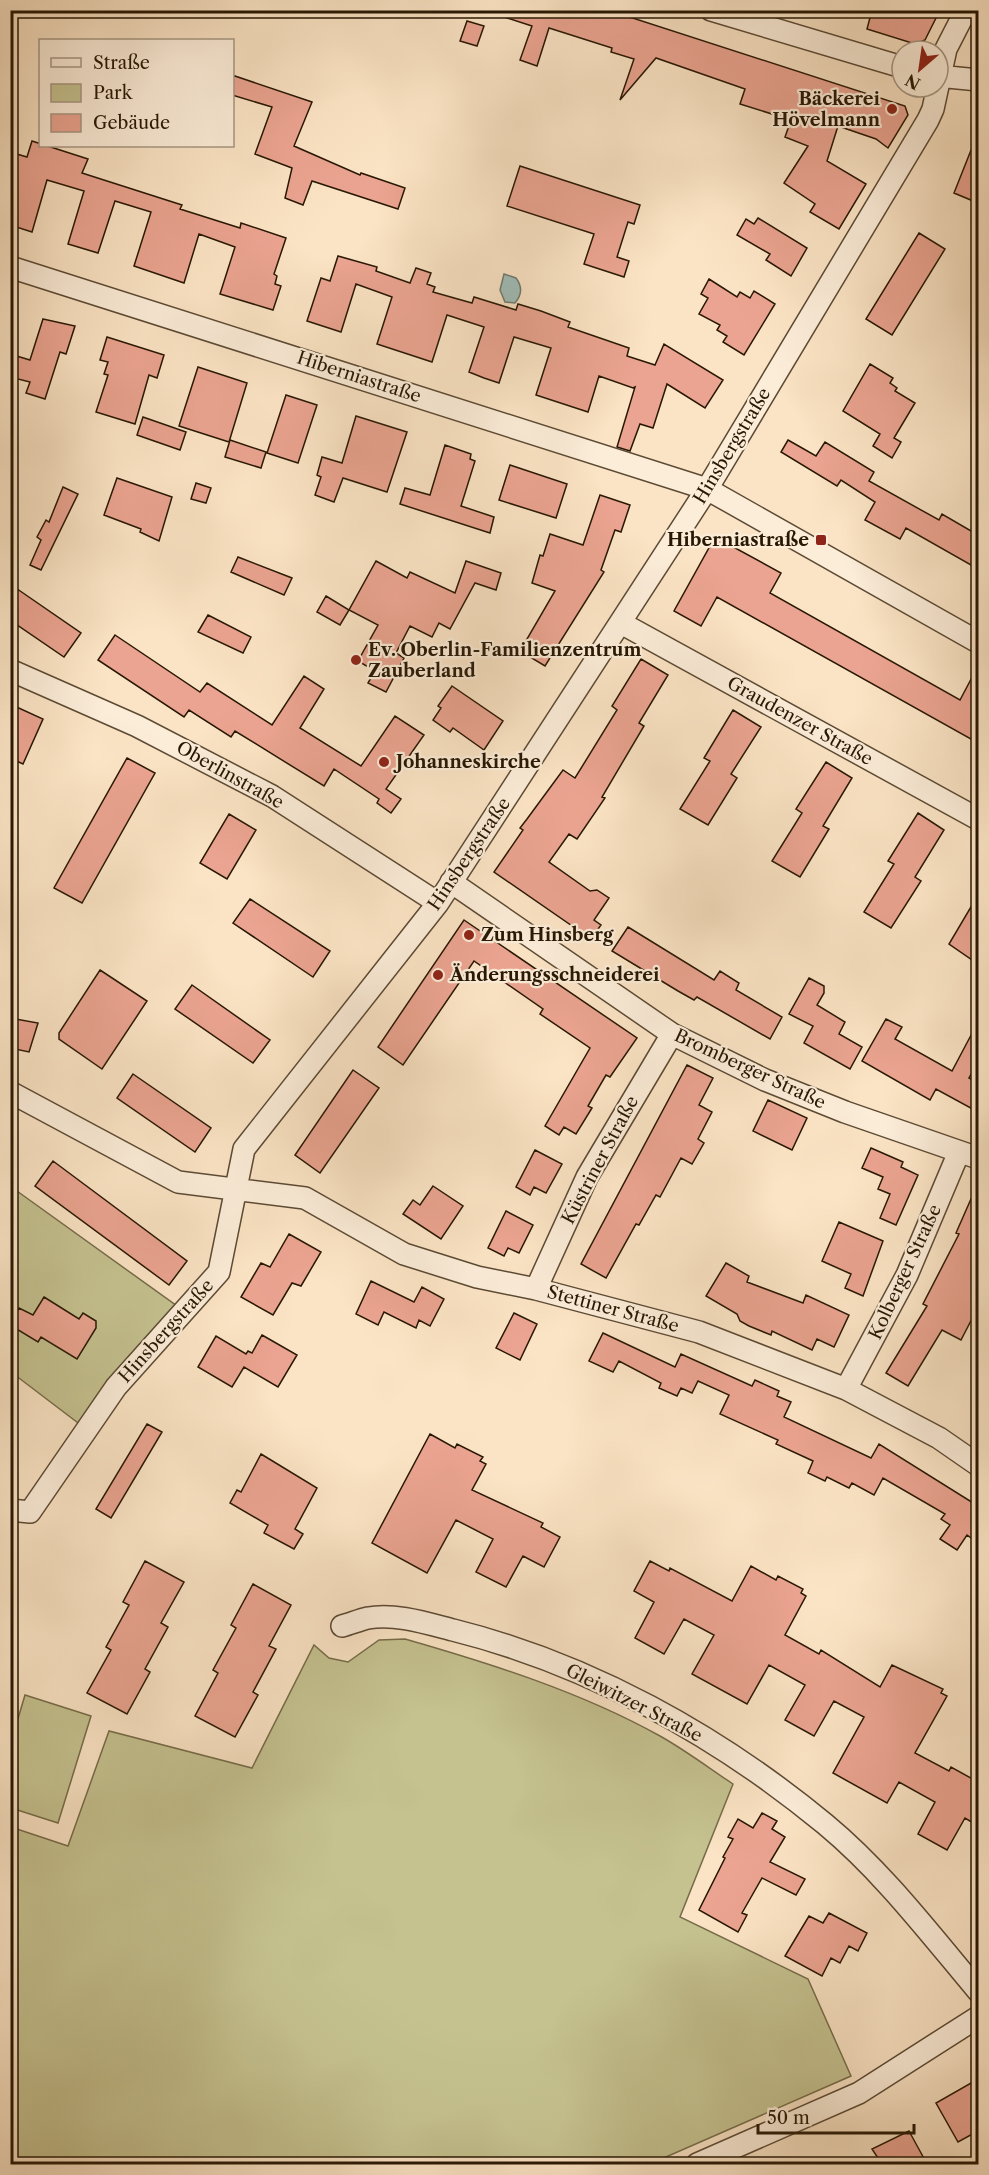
<svg xmlns="http://www.w3.org/2000/svg" width="989" height="2175" font-family="'Libre Caslon Text',serif">
  <style>
    .green { fill: #c5c290; stroke: #766c4a; stroke-width: 1.5 }
    .water { fill: #a0beba; stroke: #707b71; stroke-width: 1.5 }
    .building { fill: #eba491; stroke: #271703; stroke-width: 1.5 }
    .lines { fill: none; stroke-linecap: round; stroke-linejoin: round }
    .minor-casing { stroke: #5c4a34; stroke-width: 24 }
    .minor { stroke: #fcedd9; stroke-width: 21 }
    .poi-dot { fill: #8f2418; stroke: #fcedd9; stroke-width: 2 }
    .labels { text-anchor: middle; stroke-width: 4.5; stroke-linejoin: round; paint-order: stroke }
    .poi-label { font-size: 18px; font-weight: bold; fill: #271703; stroke: #fcedd9; text-anchor: start }
    .street-label { font-size: 18px; fill: #271703; stroke: #fcedd9 }
  </style>
  <rect width="100%" height="100%" fill="#fbe4c5"/>
  <filter id="stains"><feTurbulence type="fractalNoise" baseFrequency=".00333" numOctaves="4"/><feColorMatrix values="0 0 0 0 .2 0 0 0 0 .09 0 0 0 0 .02 0 0 0 .5 -.17"/></filter>
  <radialGradient id="worn" r=".72"><stop offset=".6" stop-color="#630" stop-opacity="0"/><stop offset="1" stop-color="#630" stop-opacity=".3"/></radialGradient>
  <path class="green" d="M10 1186 184 1311 86 1429 11 1372Z
    M405 1639C492 1664 581 1692 660 1736 685 1750 709 1768 733 1784L680 1917 808 1979 851 2076 650 2164H11V1827L68 1846 109 1731 252 1768 314 1645 329 1658 348 1662 379 1640Z
    M25 1695 91 1716 58 1823 11 1808V1742Z"/>
  <path class="water" d="M504 274 516 278C522 286 522 295 515 303L505 302 500 290Z"/>
  <path class="building" d="M495 10H608L905 106 908 115 888 148 876 139 838 126 827 161 866 184 839 229 810 212 815 204 784 183 808 146 785 137 791 120 740 104 745 89 656 58 620 100 634 59 611 52 612 48 549 28 537 66 520 60 532 26 495 14Z
    M872 10H940L925 40 915 44 867 29Z
    M467 21 484 26 477 46 460 41Z
    M232 75 312 102 294 146 360 175 361 173 405 188 398 209 312 181 303 205 285 198 292 168 255 154 272 107 232 95Z
    M977 135H978V203L954 193Z
    M32 141 88 159 82 173 182 205 180 209 240 228 241 223 286 238 274 274 277 276 275 284 281 286 273 310 220 294 235 247 199 234 184 283 134 266 151 212 115 201 98 253 68 244 84 191 47 180 32 232 10 225V152L27 157Z
    M520 166 640 205 634 224 628 222 617 257 629 261 624 277 584 264 594 234 507 206Z
    M758 218 807 248 791 276 766 260 770 254 737 235 746 219 754 224Z
    M919 233 945 249 892 335 866 319Z
    M338 256 377 267 376 271 410 283 416 268 431 273 427 284 435 287 433 292 472 303 474 297 516 310 518 304 541 311 570 322 568 327 629 348 627 356 655 365 664 344 723 380 705 408 667 384 653 428 640 424 630 451 617 447 635 387 633 388 599 376 588 412 536 395 551 348 514 337 499 383 484 378 469 372 484 327 447 315 432 362 377 344 392 297 356 284 341 332 307 321 321 278 330 281Z
    M709 279 737 297 740 292 750 298 754 291 775 304 744 355 723 342 727 336 717 330 720 325 699 314 708 298 701 294Z
    M43 319 75 326 66 354 60 352 45 399 26 393 30 382 10 377V354L30 360Z
    M107 337 164 355 157 378 149 375 135 424 96 412 108 375 104 374 108 362 100 360Z
    M870 364 893 378 890 383 897 388 895 391 915 403 894 438 901 442 892 458 873 446 880 434 843 411Z
    M198 367 247 383 229 442 179 426Z
    M286 395 317 405 298 463 267 453Z
    M356 416 407 432 387 492 343 478 334 502 315 495 321 477 317 475 322 457 342 463Z
    M143 417 186 432 180 450 137 435Z
    M230 440 266 452 261 468 225 457Z
    M788 440 816 456 825 442 874 472 869 481 939 520 942 514 978 535V569L906 528 900 539 865 520 875 502 841 480 837 486 781 452Z
    M445 445 471 454 470 459 475 461 461 506 494 517 490 533 400 504 405 488 430 495Z
    M510 465 567 484 556 518 499 500Z
    M117 478 172 497 159 541 140 532 141 529 104 515Z
    M196 483 211 488 206 503 191 499Z
    M63 487 78 494 41 570 30 565 41 540 37 537 46 520 49 522Z
    M600 495 630 505 621 532 615 530 601 570 604 572 545 666 520 651 555 591 532 583 540 555 543 556 550 534 583 545Z
    M715 537 781 573 770 593 960 700 978 666V743L717 597 701 626 674 611Z
    M238 557 292 578 284 595 231 572Z
    M376 561 407 578 410 572 455 593 466 561 501 573 496 590 475 583 450 629 439 623 432 637 410 626 396 653 404 658 386 692 368 683 375 671 358 661 378 625 349 610Z
    M10 584 81 633 64 657 10 620Z
    M326 596 349 610 340 625 317 612Z
    M208 615 251 637 243 653 198 632Z
    M115 635 200 692 207 683 272 725 304 676 324 689 300 728 361 766 395 716 424 735 386 789 401 799 391 813 377 803 379 799 334 769 324 786 235 731 231 737 189 710 184 717 98 660Z
    M641 659 668 675 639 723 644 726 602 797 605 798 577 839 569 834 549 862 590 891 597 890 609 898 594 920 601 925 591 939 494 872 523 830 520 828 527 819 563 770 575 778 617 710 612 706Z
    M452 686 503 721 484 750 453 728 450 732 433 720 441 708 438 706Z
    M10 704 43 719 23 764 10 758Z
    M733 710 761 727 731 774 737 778 708 825 680 809 710 761 704 758Z
    M127 758 155 773 82 903 54 888Z
    M826 762 852 778 823 826 829 829 800 877 772 861 802 813 796 809Z
    M918 813 944 830 915 877 921 881 891 928 864 912 894 864 888 861Z
    M229 814 256 830 227 879 200 863Z
    M978 895V964L949 944Z
    M250 899 330 951 313 977 233 923Z
    M464 920 637 1038 610 1077 606 1075 588 1106 592 1108 576 1134 564 1127 559 1135 545 1126 590 1048 540 1014 543 1009 474 961 403 1065 378 1047Z
    M628 927 714 980 720 971 739 983 736 990 782 1017 770 1039 697 997 694 1000 678 991 612 951Z
    M100 970 147 1001 102 1069 59 1039V1033Z
    M809 978 824 986V993L817 1005 845 1022 839 1034 862 1047 850 1069 804 1043 813 1026 789 1014Z
    M192 985 270 1040 253 1063 175 1009Z
    M10 1018 38 1023 29 1052 10 1048Z
    M886 1019 902 1027 895 1039 952 1071 978 1022V1063L969 1078 978 1083V1112L936 1089 930 1100 862 1061Z
    M687 1065 713 1078 699 1105 712 1112 698 1139 704 1143 692 1164 681 1158 660 1197 656 1195 639 1225 636 1224 606 1278 581 1264Z
    M353 1070 379 1088 320 1173 295 1155Z
    M133 1074 211 1128 195 1152 117 1098Z
    M768 1100 807 1118 792 1150 753 1131Z
    M871 1148 903 1162 901 1167 918 1175 896 1225 880 1218 890 1194 878 1189 883 1177 862 1168Z
    M535 1150 562 1164 546 1193 534 1187 530 1195 516 1187Z
    M53 1161 187 1261 169 1285 35 1186Z
    M978 1183V1307L961 1340 942 1330 908 1386 886 1373 927 1306 923 1304 959 1234 956 1233Z
    M433 1186 463 1206 441 1239 403 1214 413 1200 420 1205Z
    M506 1211 533 1225 519 1253 508 1248 504 1256 488 1248Z
    M839 1222 883 1241 863 1296 845 1288 851 1274 822 1261Z
    M289 1234 321 1252 301 1286 292 1283 273 1315 241 1297 261 1263 270 1267Z
    M726 1263 749 1276 747 1282 803 1303 806 1295 849 1315 834 1347 817 1339 812 1350 772 1331 771 1335 749 1326 740 1321 737 1314 706 1296Z
    M371 1281 414 1302 422 1287 444 1299 430 1326 419 1320 416 1328 384 1312 378 1325 356 1314Z
    M44 1297 79 1319 83 1313 96 1321V1328L77 1359 41 1337 38 1342 10 1325 19 1308 33 1315Z
    M514 1313 537 1324 520 1360 496 1348Z
    M603 1333 675 1367 681 1354 752 1386 755 1380 779 1391 777 1396 791 1402 784 1417 871 1458 879 1444 978 1506V1543L967 1535 957 1550 940 1539 950 1525 941 1519 945 1514 883 1478 874 1495 852 1483 849 1488 827 1477 825 1481 808 1473 813 1461 776 1444 778 1440 720 1414 729 1395 698 1381 692 1393 681 1388 677 1396 659 1388 661 1383 619 1361 613 1372 589 1361Z
    M262 1335 297 1355 278 1387 244 1367 232 1387 198 1367 216 1336 246 1354 248 1351 252 1353Z
    M147 1424 162 1432 111 1518 96 1509Z
    M430 1434 455 1448 457 1444 483 1457 480 1461 486 1464 472 1490 543 1523 541 1527 560 1537 544 1567 523 1556 506 1587 476 1572 493 1539 456 1520 427 1573 372 1543Z
    M261 1454 317 1488 295 1529 303 1534 294 1549 264 1533 268 1525 230 1503 237 1490 241 1492Z
    M145 1561 184 1582 161 1623 168 1627 145 1669 150 1672 127 1714 87 1693 111 1650 106 1647 129 1605 123 1602Z
    M650 1561 669 1571 670 1568 732 1601 751 1566 776 1580 778 1576 803 1589 801 1593 806 1596 785 1635 819 1654 821 1650 880 1687 892 1665 943 1689 941 1693 947 1696 915 1753 949 1771 951 1767 978 1782V1826L965 1818 947 1850 918 1834 935 1802 899 1782 887 1803 833 1773 864 1717 834 1701 814 1736 785 1720 805 1685 769 1665 747 1704 692 1674 714 1635 684 1619 664 1654 635 1638 654 1602 634 1591Z
    M253 1584 291 1605 269 1646 276 1649 253 1692 258 1695 235 1737 195 1716 218 1673 213 1670 236 1628 231 1625Z
    M762 1813 777 1821 772 1829 785 1837 770 1862 805 1879 796 1895 762 1878 742 1913 747 1915 738 1932 699 1910 725 1858 723 1857 733 1839 728 1837 738 1819 753 1828Z
    M829 1913 867 1933 858 1951 849 1946 840 1963 831 1958 822 1976 785 1956 809 1916 823 1923Z
    M978 2079V2131L958 2142 936 2103Z
    M909 2131 927 2164H882L872 2149Z"/>
  <g class="lines">
    <defs>
      <path id="minor" d="M711 10 902 67
        M938 76 978 80
        M10 267 707 489 978 642
        M621 623 978 819
        M10 670 137 726 272 796 438 903
        M451 882 672 1034 765 1080 845 1112 978 1158
        M10 1092 178 1182 305 1198 404 1254 477 1277 536 1289 699 1332 846 1389 939 1438 978 1465
        M536 1289 587 1177 672 1034
        M846 1389 907 1275 959 1152
        M10 1510 30 1512 116 1387 219 1272 244 1149 438 903 707 489 928 120 933 109 946 49 966 10
        M342 1626C350 1624 359 1620 368 1618 395 1613 426 1623 453 1630 589 1664 717 1735 825 1824 883 1872 930 1934 978 1991
        M697 2164 859 2093 978 2017"/>
    </defs>
    <use href="#minor" class="minor-casing"/>
    <use href="#minor" class="minor"/>
  </g>
  <g class="poi-dot">
    <circle cx="892" cy="109" r="6"/>
    <rect x="815" y="534" width="12" height="12" rx="3"/>
    <circle cx="356" cy="660" r="6"/>
    <circle cx="384" cy="762" r="6"/>
    <circle cx="469" cy="935" r="6"/>
    <circle cx="438" cy="975" r="6"/>
  </g>
  <g class="labels">
    <g class="poi-label">
      <text x="880" y="105" text-anchor="end">Bäckerei<tspan x="880" dy="21">Hövelmann</tspan></text>
      <text x="809" y="546" text-anchor="end">Hiberniastraße</text>
      <text x="368" y="656">Ev. Oberlin-Familienzentrum<tspan x="368" dy="21">Zauberland</tspan></text>
      <text x="396" y="768">Johanneskirche</text>
      <text x="481" y="941">Zum Hinsberg</text>
      <text x="450" y="981">Änderungsschneiderei</text>
    </g>
    <g class="street-label">
      <text transform="translate(359 377) rotate(18)" y="6">Hiberniastraße</text>
      <text transform="translate(732 446) rotate(-59)" y="6">Hinsbergstraße</text>
      <text transform="translate(800 721) rotate(29)" y="6">Graudenzer Straße</text>
      <text transform="translate(230 775) rotate(29)" y="6">Oberlinstraße</text>
      <text transform="translate(469 854) rotate(-56)" y="6">Hinsbergstraße</text>
      <text transform="translate(750 1069) rotate(25)" y="6">Bromberger Straße</text>
      <text transform="translate(600 1160) rotate(-62)" y="6">Küstriner Straße</text>
      <text transform="translate(905 1272) rotate(-65)" y="6">Kolberger Straße</text>
      <text transform="translate(613 1309) rotate(15)" y="6">Stettiner Straße</text>
      <text transform="translate(166 1331) rotate(-48)" y="6">Hinsbergstraße</text>
      <text transform="translate(634 1703) rotate(27)" y="6">Gleiwitzer Straße</text>
    </g>
  </g>
  <rect width="989" height="2175" fill="none" stroke="#fbe4c5" stroke-width="36"/>
  <rect x="12" y="12" width="965" height="2151" fill="none" stroke="#271703" stroke-width="3"/>
  <rect x="18" y="18" width="953" height="2139" fill="none" stroke="#271703" stroke-width="1.5"/>
  <rect x="39" y="39" width="195" height="108" fill="#fcedd9" stroke="#a79783" stroke-width="1.5"/>
  <rect x="51" y="58" width="30" height="9" fill="#fcedd9" stroke="#a79783" stroke-width="1.5"/>
  <text x="93" y="69" font-size="18" fill="#271703">Straße</text>
  <rect x="51" y="84" width="30" height="18" fill="#c5c290" stroke="#a79783" stroke-width="1.5"/>
  <text x="93" y="99" font-size="18" fill="#271703">Park</text>
  <rect x="51" y="114" width="30" height="18" fill="#eba491" stroke="#a79783" stroke-width="1.5"/>
  <text x="93" y="129" font-size="18" fill="#271703">Gebäude</text>
  <g transform="translate(920 69) rotate(209)"><circle r="28" fill="#fcedd9" stroke="#a79783" stroke-width="1.5"/>
  <path d="M0-4.5L10 22L0 15L-10 22Z" fill="#8f2418"/>
  <text y="-9" font-size="16" font-weight="bold" text-anchor="middle" fill="#271703">N</text>
  </g>
  <path d="M758 2124v9h156v-9" fill="none" stroke="#271703" stroke-width="3"/>
  <text x="767" y="2124" font-size="18" fill="#271703" stroke="#fcedd9" stroke-width="4.5" paint-order="stroke">50 m</text>
  <rect width="100%" height="100%" filter="url(#stains)"/>
  <rect width="100%" height="100%" fill="url(#worn)"/>
</svg>
